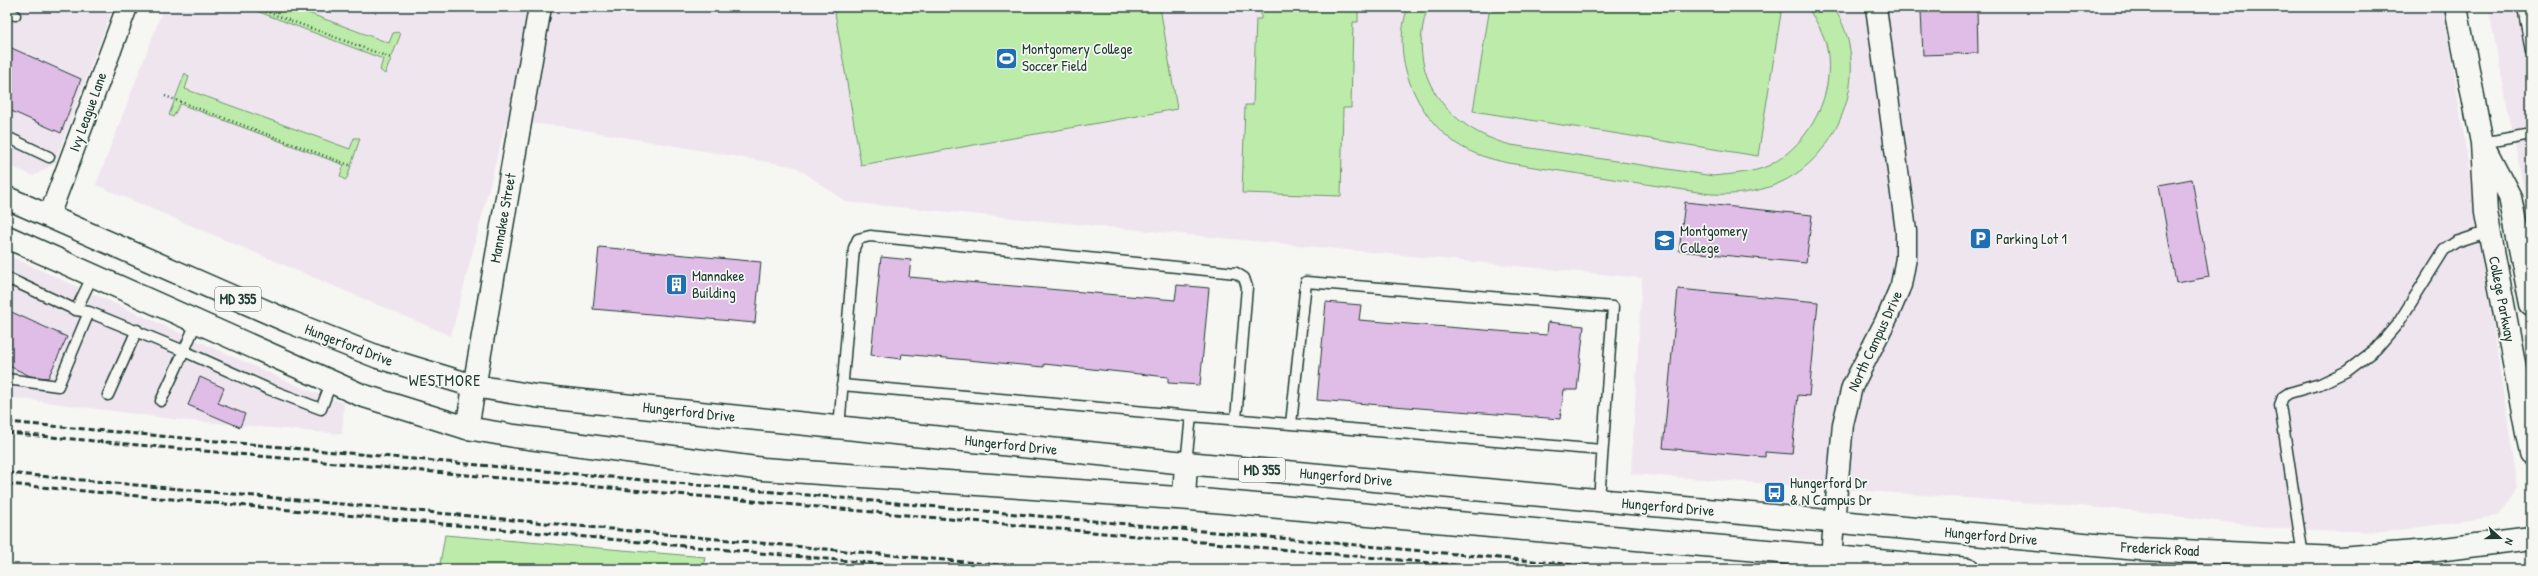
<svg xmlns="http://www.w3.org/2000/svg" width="2538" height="576" font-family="'Patrick Hand',sans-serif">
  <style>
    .built { fill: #efe5ef }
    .green { fill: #bdecaa; stroke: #6e946f }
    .building { fill: #e0bde7; stroke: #1f3d34 }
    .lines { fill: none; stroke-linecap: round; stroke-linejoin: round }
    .lane-casing { stroke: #1f3d34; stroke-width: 13 }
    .street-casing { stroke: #1f3d34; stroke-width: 23 }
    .secondary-casing { stroke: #1f3d34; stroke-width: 25 }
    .primary-casing { stroke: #1f3d34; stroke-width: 25 }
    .path { stroke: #1f3d34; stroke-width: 2.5; stroke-dasharray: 1 3; stroke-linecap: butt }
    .lane { stroke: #f6f6f2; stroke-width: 10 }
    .street { stroke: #f6f6f2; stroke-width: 20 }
    .secondary { stroke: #f6f6f2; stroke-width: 22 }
    .primary { stroke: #f6f6f2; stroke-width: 22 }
    .rail { stroke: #1f3d34; stroke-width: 3; stroke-dasharray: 6 3; stroke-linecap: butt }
    .labels { text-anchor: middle; stroke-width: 3.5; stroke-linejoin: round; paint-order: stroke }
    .shield { fill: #f6f6f2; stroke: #60746d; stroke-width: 1 }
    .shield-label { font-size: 14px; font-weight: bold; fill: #1f3d34 }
    .poi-label { font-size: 15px; fill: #1f3d34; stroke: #f6f6f2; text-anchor: start }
    .street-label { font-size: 15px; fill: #1f3d34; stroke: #f6f6f2 }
    .neighbourhood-label { font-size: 16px; letter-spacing: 1px; fill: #1f3d34; stroke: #f6f6f2 }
  </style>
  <rect width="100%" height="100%" fill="#f6f6f2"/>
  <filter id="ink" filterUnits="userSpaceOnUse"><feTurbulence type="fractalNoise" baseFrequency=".025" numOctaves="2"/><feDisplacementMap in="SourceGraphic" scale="8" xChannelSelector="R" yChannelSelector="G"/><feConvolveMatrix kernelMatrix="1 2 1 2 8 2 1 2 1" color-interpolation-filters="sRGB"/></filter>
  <g filter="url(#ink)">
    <path class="built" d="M7 7H113L54 164 33 176 7 164Z
      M164 7H2444L2518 488 2499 516 2384 532 2281 529 2119 509 1631 474 1642 278 846 202 796 167 561 126 506 122 451 336 96 185Z
      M2488 7H2531V225Z
      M7 255 307 390 344 403 342 434 181 420 7 397Z"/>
    <path class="green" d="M246 7H292L389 43 393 33 399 32 400 36 385 74 380 70 383 59Z
      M834 7H1160L1177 109 861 165Z
      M1261 7H1358V22H1353L1351 108H1343L1341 196 1242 193 1245 105H1253L1256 19H1261Z
      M1408 7H1428C1404 74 1447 129 1511 145L1713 176C1731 174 1754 173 1770 165 1811 142 1835 95 1827 48 1824 33 1815 19 1807 7H1833C1874 66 1842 157 1777 184 1755 193 1734 195 1711 194L1508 163C1490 159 1472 154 1457 144 1415 115 1390 56 1408 7Z
      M1490 7H1782L1758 156 1473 111Z
      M185 73 189 77 185 89 350 149 354 138H360L347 178 345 180 340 176 344 165 180 104 173 117 169 115Z
      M445 535 705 557 703 569H439Z"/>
    <path class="building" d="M1977 9 1978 53 1923 55 1921 11Z
      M7 46 81 79 61 133 7 109Z
      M2192 179 2209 277 2176 283 2159 185Z
      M1685 202 1812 215 1806 263 1679 251Z
      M599 247 761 262 755 323 593 309Z
      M881 257 911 260 909 277 1175 300 1177 285 1209 288 1200 385 1168 383V377L1044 364V367L902 354 901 359 871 355Z
      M1678 289 1818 302 1809 396 1798 395 1792 454 1765 452V457L1663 448Z
      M1326 302 1361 305 1359 320 1547 335 1548 322 1584 326 1577 390H1564L1560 419 1317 400Z
      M7 310 67 337 48 378 30 376 7 365Z
      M200 377 224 388 218 403 245 414 240 427 188 405Z"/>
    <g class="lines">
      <defs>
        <path id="lane" d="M2523 7 2531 51
          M7 11 15 15
          M7 137 49 157
          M2482 143 2531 134
          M93 275 76 310 89 312 184 351 196 323
          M7 278 76 310
          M7 379 58 386 89 312
          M842 385 1191 416
          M108 395 137 330
          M161 401 184 351 266 388 321 409 331 383
          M839 428 854 248 858 239 870 236 1236 273 1244 278 1247 287 1236 419
          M1186 463 1191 416 1291 424
          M1599 500 1613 307 1306 282 1291 424 1602 450
          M2303 556 2280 405 2283 397 2289 393 2320 384 2347 371 2376 349 2399 322 2444 250 2456 242 2490 231"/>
        <path id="street" d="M49 216 127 7
          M1831 556 1843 424 1852 387 1888 316 1901 285 1906 258V231L1876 7"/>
        <path id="secondary" d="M2456 7 2482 143 2486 213 2531 454
          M2485 149 2510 197 2531 304
          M467 428 540 7"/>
        <path id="primary" d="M7 198 290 322 378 357 474 386 535 396 1186 463 2139 549 2339 558 2429 551 2531 538
          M7 237 361 395 467 428 514 436 763 469 1191 499 1968 569
          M1184 498 1186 463"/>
      </defs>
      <use href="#lane" class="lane-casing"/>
      <use href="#street" class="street-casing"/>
      <use href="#secondary" class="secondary-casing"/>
      <use href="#primary" class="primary-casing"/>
      <path class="path" d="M254 7 391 58
        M165 96 352 166"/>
      <use href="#lane" class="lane"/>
      <use href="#street" class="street"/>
      <use href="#secondary" class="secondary"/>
      <use href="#primary" class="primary"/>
      <path class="rail" d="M7 422 1620 569
        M7 433 1498 569
        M7 473 1041 569
        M7 484 936 569"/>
    </g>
  </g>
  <defs>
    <symbol id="stadium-square" viewBox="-11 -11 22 22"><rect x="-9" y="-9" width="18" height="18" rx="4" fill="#1f6fb2" stroke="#f6f6f2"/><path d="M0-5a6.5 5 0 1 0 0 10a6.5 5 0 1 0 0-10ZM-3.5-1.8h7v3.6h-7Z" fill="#fff"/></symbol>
    <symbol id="parking-square" viewBox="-11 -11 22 22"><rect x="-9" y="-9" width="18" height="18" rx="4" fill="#1f6fb2" stroke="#f6f6f2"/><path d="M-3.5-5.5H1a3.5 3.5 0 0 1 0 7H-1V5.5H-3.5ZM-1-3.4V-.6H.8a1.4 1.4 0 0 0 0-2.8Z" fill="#fff"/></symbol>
    <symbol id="university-square" viewBox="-11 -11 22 22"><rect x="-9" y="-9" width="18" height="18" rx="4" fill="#1f6fb2" stroke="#f6f6f2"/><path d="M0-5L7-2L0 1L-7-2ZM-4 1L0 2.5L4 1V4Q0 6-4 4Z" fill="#fff"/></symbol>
    <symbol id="building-square" viewBox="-11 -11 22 22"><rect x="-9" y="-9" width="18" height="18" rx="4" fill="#1f6fb2" stroke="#f6f6f2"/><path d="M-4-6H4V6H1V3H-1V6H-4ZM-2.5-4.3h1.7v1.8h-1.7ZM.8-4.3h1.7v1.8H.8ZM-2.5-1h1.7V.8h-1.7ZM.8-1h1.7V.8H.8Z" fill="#fff"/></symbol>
    <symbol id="bus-square" viewBox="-11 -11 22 22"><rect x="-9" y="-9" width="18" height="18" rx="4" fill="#1f6fb2" stroke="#f6f6f2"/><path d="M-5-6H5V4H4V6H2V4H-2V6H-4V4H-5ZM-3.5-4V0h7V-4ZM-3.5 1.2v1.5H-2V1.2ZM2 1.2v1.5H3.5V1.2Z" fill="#fff"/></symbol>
  </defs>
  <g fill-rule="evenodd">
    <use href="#stadium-square" x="994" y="46" width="25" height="25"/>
    <use href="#parking-square" x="1968" y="226" width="25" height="25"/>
    <use href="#university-square" x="1652" y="228" width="25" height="25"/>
    <use href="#building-square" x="664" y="272" width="25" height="25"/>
    <use href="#bus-square" x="1762" y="480" width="25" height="25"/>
  </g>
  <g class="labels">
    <g class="shield">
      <rect x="215" y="287" width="46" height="24" rx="3"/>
      <rect x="1239" y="458" width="46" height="24" rx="3"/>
    </g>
    <g class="shield-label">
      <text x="238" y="304">MD 355</text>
      <text x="1262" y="475">MD 355</text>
    </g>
    <g class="poi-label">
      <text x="1022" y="54">Montgomery College<tspan x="1022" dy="17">Soccer Field</tspan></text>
      <text x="1680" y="236">Montgomery<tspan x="1680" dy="17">College</tspan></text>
      <text x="1996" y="244">Parking Lot 1</text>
      <text x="692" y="281">Mannakee<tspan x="692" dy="17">Building</tspan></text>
      <text x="1790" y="488">Hungerford Dr<tspan x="1790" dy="17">&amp; N Campus Dr</tspan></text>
    </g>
    <g class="street-label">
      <text transform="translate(88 112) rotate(-70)" y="5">Ivy League Lane</text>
      <text transform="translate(503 218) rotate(-80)" y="5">Mannakee Street</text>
      <text transform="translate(2502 299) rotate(79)" y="5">College Parkway</text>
      <text transform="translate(1875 341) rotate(-65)" y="5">North Campus Drive</text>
      <text transform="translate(349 345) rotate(21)" y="5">Hungerford Drive</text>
      <text transform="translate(689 412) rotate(6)" y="5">Hungerford Drive</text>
      <text transform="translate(1011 445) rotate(6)" y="5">Hungerford Drive</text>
      <text transform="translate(1346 477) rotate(5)" y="5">Hungerford Drive</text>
      <text transform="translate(1668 507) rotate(5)" y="5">Hungerford Drive</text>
      <text transform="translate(1991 536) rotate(5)" y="5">Hungerford Drive</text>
      <text transform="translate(2160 549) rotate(3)" y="5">Frederick Road</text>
    </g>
    <g class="neighbourhood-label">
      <text x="445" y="386">WESTMORE</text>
    </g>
  </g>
  <rect width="2538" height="576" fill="none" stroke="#f6f6f2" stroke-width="24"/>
  <rect x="12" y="12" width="2514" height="552" fill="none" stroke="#1f3d34" stroke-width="1.5" filter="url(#ink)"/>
  <g transform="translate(2500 538) rotate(111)" stroke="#f6f6f2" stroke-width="3" paint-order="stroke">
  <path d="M0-3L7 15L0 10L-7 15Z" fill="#1f3d34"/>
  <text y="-6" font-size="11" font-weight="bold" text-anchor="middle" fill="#1f3d34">N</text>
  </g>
</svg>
